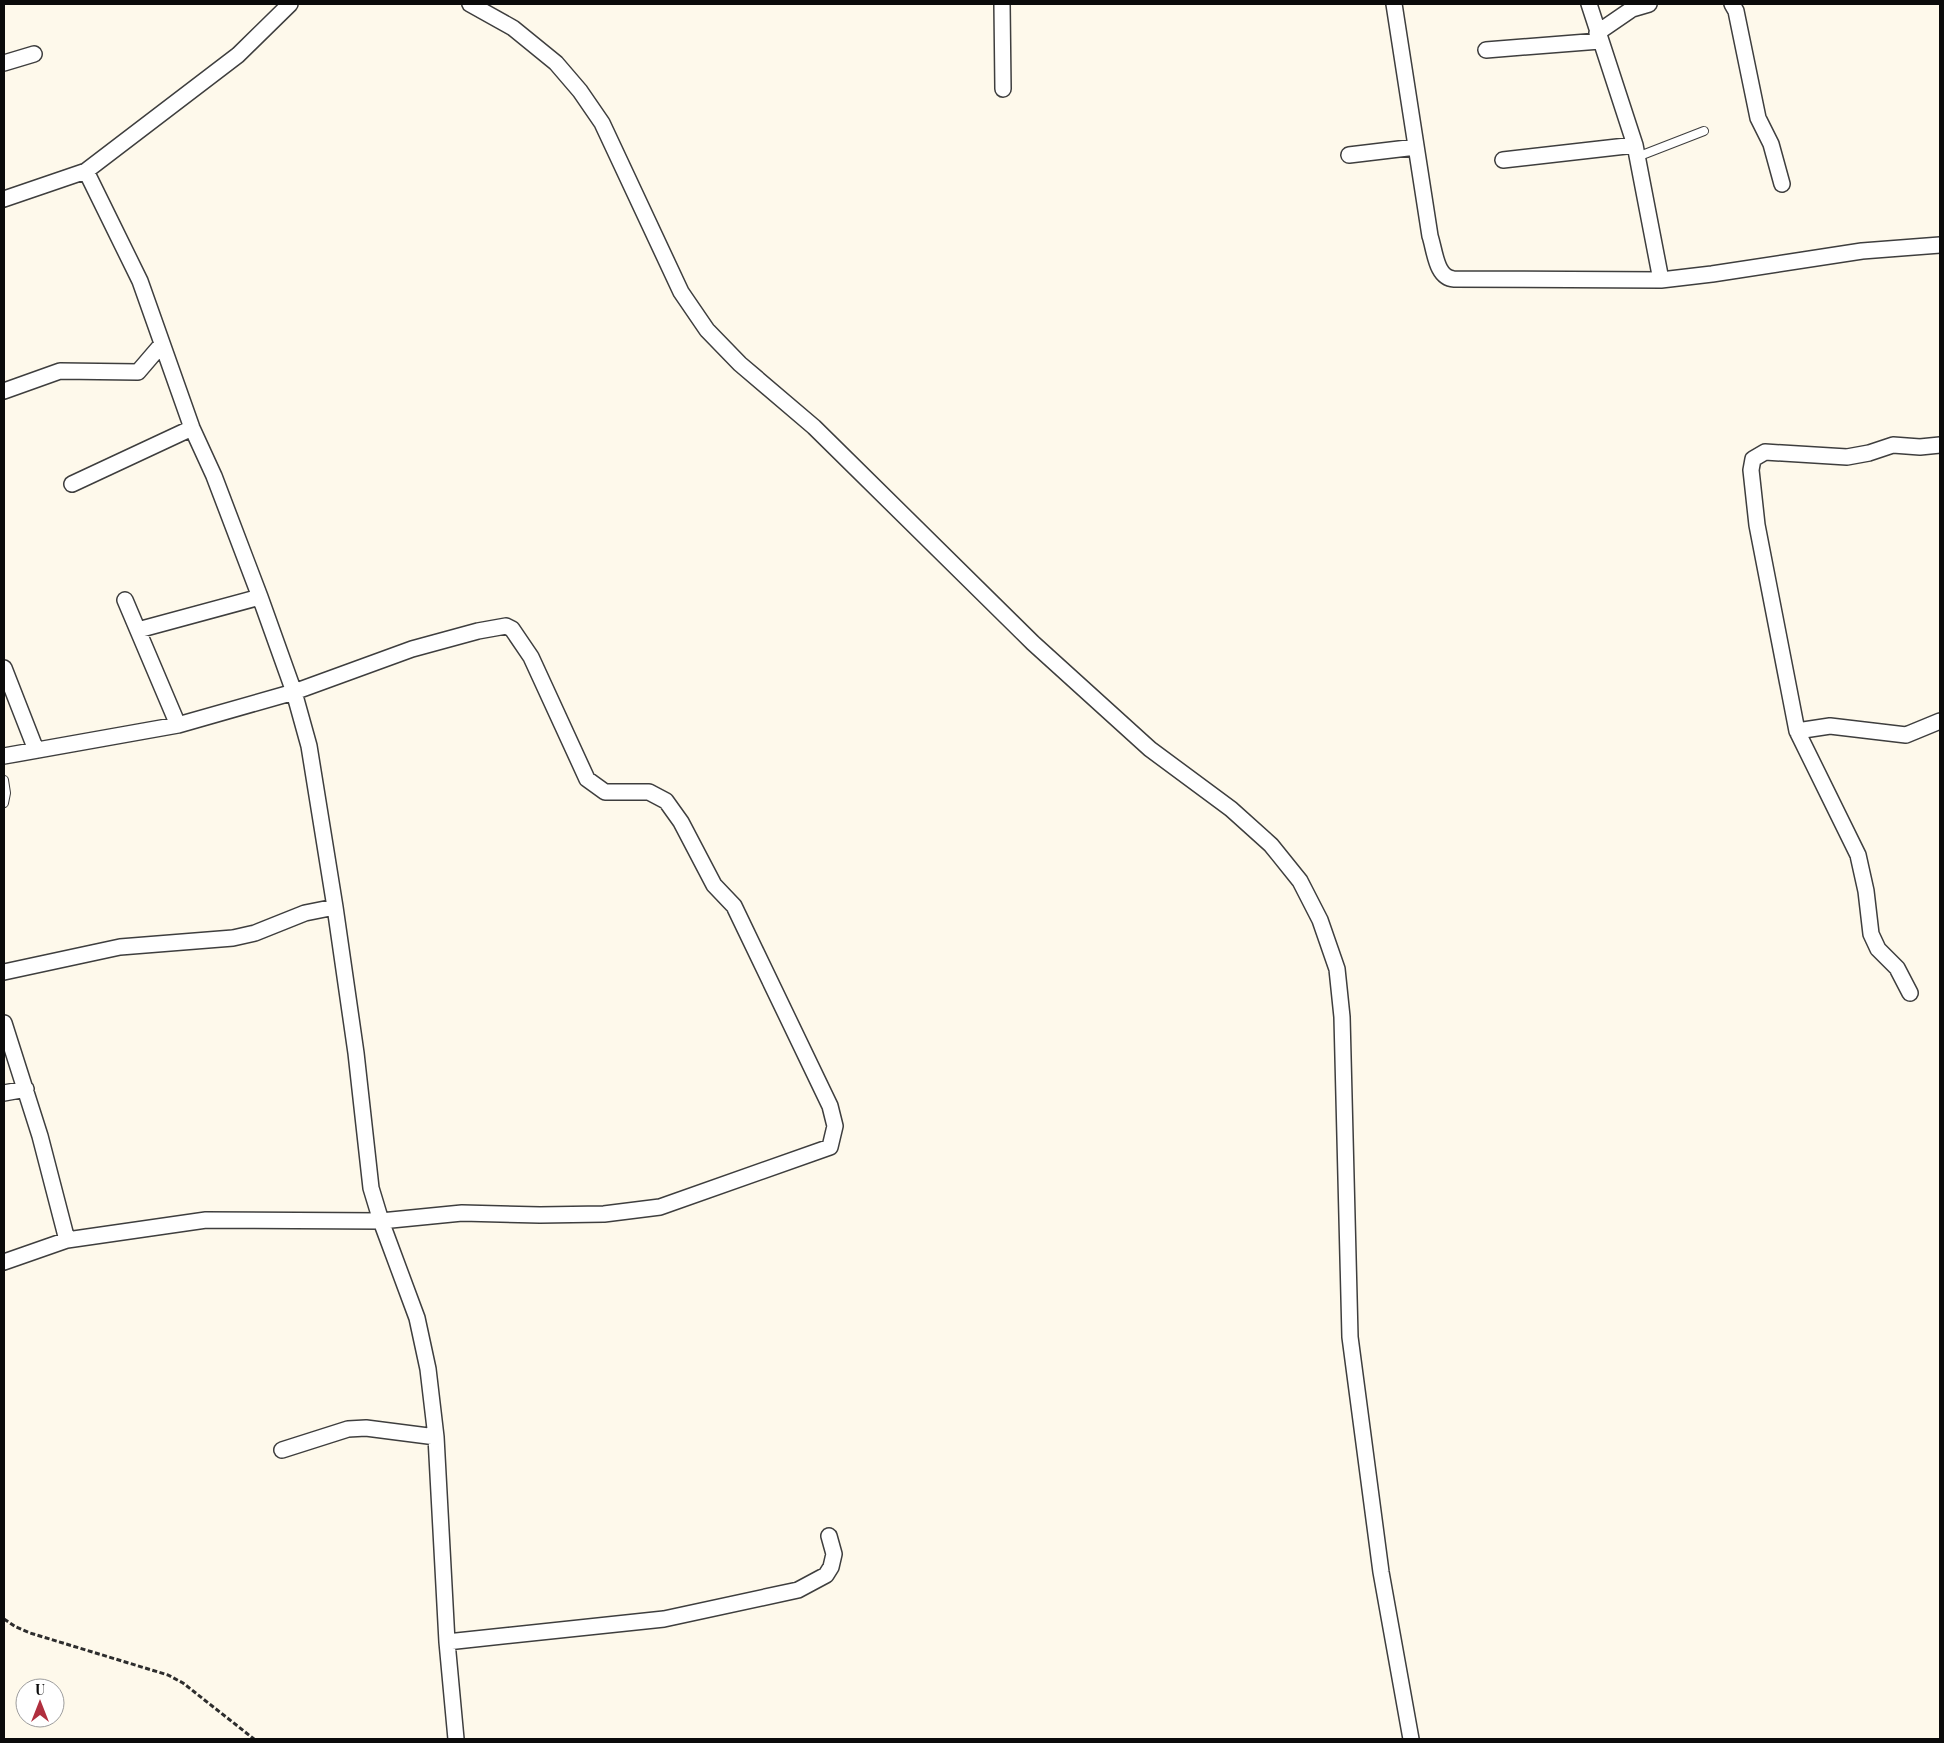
<svg xmlns="http://www.w3.org/2000/svg" width="1944" height="1743" font-family="'Playfair Display',serif">
  <style>
    .lines { fill: none; stroke-linecap: round; stroke-linejoin: round }
    .service-casing { stroke: #3e3e3e; stroke-width: 10 }
    .minor-casing { stroke: #3e3e3e; stroke-width: 18 }
    .path { stroke: #2d2d2d; stroke-width: 3; stroke-dasharray: 5 2.5; stroke-linecap: butt }
    .service { stroke: #fff; stroke-width: 8 }
    .minor { stroke: #fff; stroke-width: 15 }
  </style>
  <rect width="100%" height="100%" fill="#fef9eb"/>
  <g class="lines">
    <defs>
      <path id="service" d="M1637 157 1704 131
        M4 780 6 793 4 803"/>
      <path id="minor" d="M290 4 238 55 86 171 140 281 192 428 214 476 260 597 294 692 309 746 335 907 356 1053 371 1188 381 1221 417 1318 428 1369 436 1437 447 1642 456 1739
        M470 4 513 28 556 63 580 91 602 123 681 292 707 330 740 364 814 427 1033 643 1150 749 1231 809 1271 845 1300 881 1320 920 1337 969 1342 1017 1350 1337 1381 1572 1411 1739
        M1002 4 1003 89
        M1394 4 1430 236C1435 251 1436 278 1454 279L1661 280
        M1589 4 1635 145 1661 280 1712 274 1862 251 1940 245
        M1732 4 1736 11 1758 118 1771 144 1782 184
        M1597 33 1632 9 1649 4
        M1486 50 1600 41
        M4 63 34 54
        M1349 155 1416 147
        M1503 160 1635 145
        M4 199 86 171
        M4 391 60 371 138 372 162 344
        M1940 445 1920 447 1893 445 1869 453 1847 457 1765 452 1753 459 1751 470 1757 525 1797 731 1830 726 1906 735 1940 721
        M72 484 192 428
        M125 600 178 725
        M138 630 260 597
        M4 668 36 750
        M1797 731 1858 855 1866 891 1871 934 1878 949 1897 968 1910 993
        M4 756 178 725 294 692 412 649 478 631 506 626 512 629 531 657 587 779 605 792H649L666 801 681 822 714 885 734 906 830 1106 835 1126 830 1147 660 1207 604 1214 540 1215 462 1213 381 1221 206 1220 67 1240 40 1136 4 1023
        M4 972 120 947 233 938 255 933 305 913 335 907
        M4 1093 26 1089
        M4 1262 67 1240
        M282 1450 348 1429 366 1428 436 1437
        M447 1642 664 1619 798 1590 826 1575 831 1567 834 1554 829 1536"/>
    </defs>
    <use href="#service" class="service-casing"/>
    <use href="#minor" class="minor-casing"/>
    <path class="path" d="M4 1619 16 1627 30 1633 168 1675 183 1683 254 1739"/>
    <use href="#service" class="service"/>
    <use href="#minor" class="minor"/>
  </g>
  <rect width="1944" height="1743" fill="none" stroke="#0b0b0b" stroke-width="10"/>
  <g transform="translate(40 1703)"><circle r="24" fill="#ffffff" stroke="#9d9d9d"/>
  <path d="M0-4L9 19L0 12L-9 19Z" fill="#b02f3e"/>
  <text y="-8" font-size="14" font-weight="bold" text-anchor="middle" fill="#0b0b0b">U</text>
  </g>
</svg>
